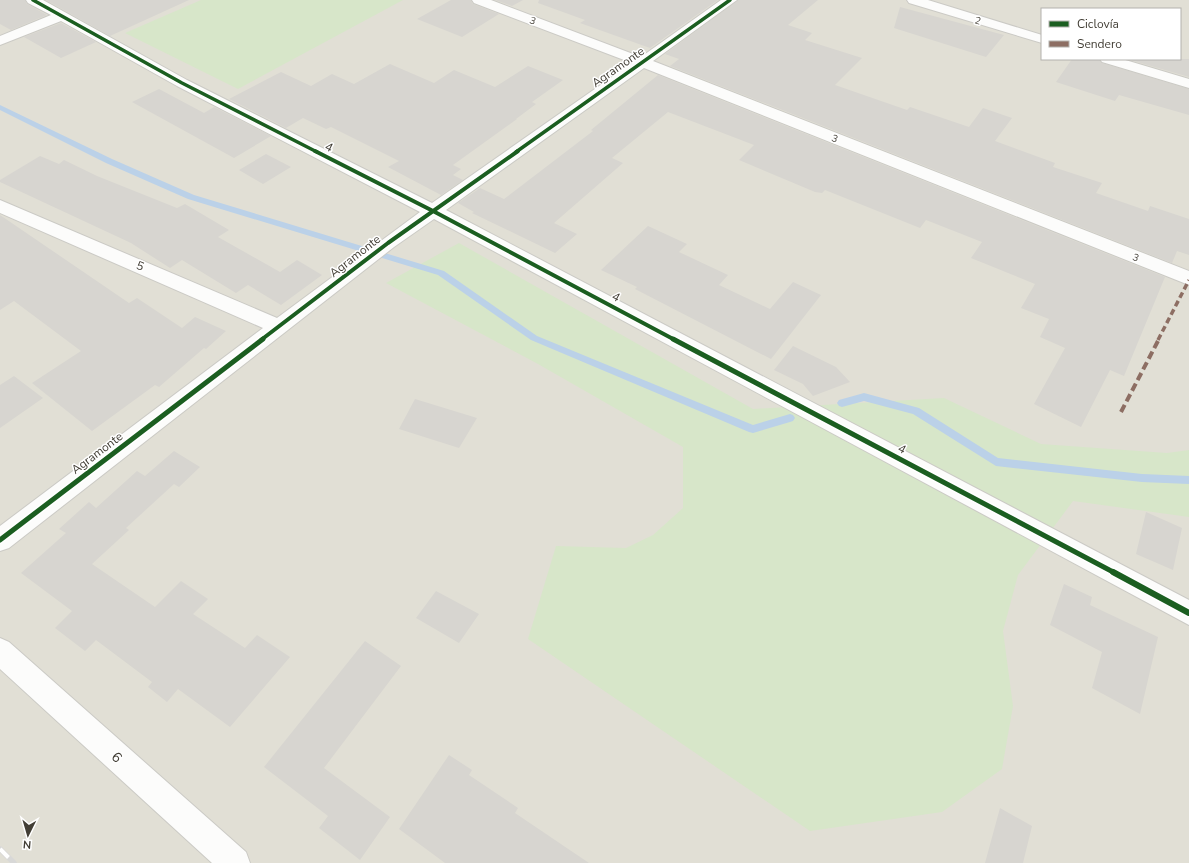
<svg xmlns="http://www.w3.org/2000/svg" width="1189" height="863" font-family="'Nunito Sans',sans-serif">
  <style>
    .residential { fill: #e1dfd5; fill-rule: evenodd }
    .green { fill: #d7e6c9 }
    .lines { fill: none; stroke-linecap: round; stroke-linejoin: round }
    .stream { fill: #bbd1e8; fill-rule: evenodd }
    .building { fill: #d7d5d0 }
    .minor-casing { stroke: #cbcac5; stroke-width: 2 }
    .minor { fill: #fcfcfb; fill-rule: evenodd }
    .rail-casing { stroke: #d8d8d7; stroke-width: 5.5 }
    .rail { stroke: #fff; stroke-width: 4; stroke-dasharray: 12; stroke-linecap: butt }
    .quiet-far1 { stroke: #8d6e63; stroke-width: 3.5; stroke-dasharray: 6 3.5; stroke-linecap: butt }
    .quiet { stroke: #8d6e63; stroke-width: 4; stroke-dasharray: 8 4; stroke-linecap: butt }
    .cycleway-far3-casing { stroke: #fff; stroke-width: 5 }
    .cycleway-far2-casing { stroke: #fff; stroke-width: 6 }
    .cycleway-far1-casing { stroke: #fff; stroke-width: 8 }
    .cycleway-casing { stroke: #fff; stroke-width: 9 }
    .cycleway-far3 { stroke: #1b5e20; stroke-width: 3.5 }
    .cycleway-far2 { stroke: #1b5e20; stroke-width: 4 }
    .cycleway-far1 { stroke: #1b5e20; stroke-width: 5 }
    .cycleway { stroke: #1b5e20; stroke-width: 6 }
    .labels { text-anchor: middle; stroke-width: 3; stroke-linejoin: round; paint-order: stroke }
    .far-street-label { font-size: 10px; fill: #423e35; stroke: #fff }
    .street-label { font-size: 12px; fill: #423e35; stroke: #fff }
    .near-street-label { font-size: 14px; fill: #423e35; stroke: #fff }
  </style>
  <rect width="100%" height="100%" fill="#edece7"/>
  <path class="residential" d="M0 0H1189V863H0ZM1042 9H1180V59H1042Z"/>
  <path class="green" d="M201 0H403L238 89 125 33Z
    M459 243 753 409 944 398 1041 444 1167 453 1189 450V517L1073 501 1018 575 1003 631 1013 706 1002 769 942 812 810 831 528 639 556 546 626 548 653 535 683 508V447L538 364 386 283Z"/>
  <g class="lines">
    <path class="stream" d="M0 105 112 159 194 195 444 271 537 336 753 425 790 414 793 415 795 418 793 421 790 422 753 433 749 432 531 340 438 275 188 199 106 163 0 110Z
      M864 393 919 408 998 458 1142 474 1189 476V484L1142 482 996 466 913 414 864 401 842 407 839 406 837 403 839 400Z"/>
  </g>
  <path class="building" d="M0 0H25L27 4 47 15 11 30 0 24Z
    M46 0H189L110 36Z
    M451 0H471L473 4 499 14 462 37 417 19Z
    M495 0H523L512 6Z
    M539 0H718L650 48 580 23 585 20 538 3Z
    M738 0H818L788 25 812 33 805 40 862 58 835 85 907 110 910 107 969 127 983 108 1012 118 995 141 1055 163 1053 167 1102 183 1096 193 1148 211 1150 206 1189 219V255L1177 251 1172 263 670 66 679 59 665 54Z
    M900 7 1004 35 986 57 894 28Z
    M61 23 96 42 61 58 24 37Z
    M1072 59H1099L1102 63 1189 89V115L1119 95 1115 101 1056 82Z
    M1127 59H1189V77Z
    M390 64 434 83 454 70 495 87 528 66 563 80 532 102 536 104 516 119H517L453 165 461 169 453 175 463 180 441 195 388 167 399 161 331 127 326 129 303 118 286 128 229 99 281 72 311 86 332 74 354 84Z
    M658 75 1165 277 1124 376 1110 370 1081 427 1034 404 1065 348 1040 337 1049 319 1021 308 1035 284 971 258 982 242 926 220 920 228 825 190 822 193 815 192 739 160 754 145 668 112 612 158 623 163 554 223 577 234 555 253 472 213 474 212 458 203 480 188 504 199 593 131 591 130Z
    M159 89 204 113 214 107 271 136 234 158 132 102Z
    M266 154 291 167 263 184 239 170Z
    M40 156 59 164 64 160 97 176 177 208 185 204 229 230 218 237 280 272 297 260 322 275 281 305 248 285 236 293 182 260 170 268 131 243 0 182V180Z
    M0 215 129 303 137 298 182 328 195 317 226 331 206 349 204 348 159 387 155 385 92 431 32 383 81 351 14 301 0 310Z
    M648 226 687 244 679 252 728 275 719 285 770 309 793 282 821 295 771 359 635 289 637 287 601 270Z
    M793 346 836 367 850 382 813 396 803 384 774 370Z
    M14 376 43 398 0 428V385Z
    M415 399 477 418 459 448 399 429Z
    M174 451 200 467 179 487 174 484 126 528 129 530 92 564 155 607 181 581 208 599 193 614 245 648 257 635 290 657 230 727 178 689 167 702 148 687 152 682 96 640 85 651 55 628 72 611 21 573 66 533 59 529 89 502 96 508 137 471 145 476Z
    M1146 512 1182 528 1173 570 1136 554Z
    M1064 584 1092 597 1090 605 1158 637 1140 714 1092 688 1102 652 1050 625Z
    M436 591 479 614 459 643 416 618Z
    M365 641 401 666 324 768 390 817 360 860 319 828 328 816 264 767Z
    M449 755 472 770 469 775 518 808 515 813 589 863H445L399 829Z
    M1000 808 1032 826 1023 863H985Z"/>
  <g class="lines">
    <defs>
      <path id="minor" d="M26 0H43L187 80 432 203 632 63 474 3 472 0H491L641 57 721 0H737L653 61 1189 271V285L644 68 446 210 1189 600V625L434 219 394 247 9 548 0 551V526L263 328 0 213V200L277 318 420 212 177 86 61 21 0 45V36L51 15 28 3Z
        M907 0H928L1042 35V43L909 3Z
        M1100 59H1122L1189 79V88L1102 62Z
        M0 638 9 642 246 852 250 863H212L0 669Z"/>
    </defs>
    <use href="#minor" class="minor-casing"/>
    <use href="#minor" class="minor"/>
    <defs>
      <path id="rail" d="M0 849 14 863"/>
    </defs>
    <use href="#rail" class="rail-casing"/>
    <use href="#rail" class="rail"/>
    <path class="quiet-far1" d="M1158 340 1189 280"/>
    <path class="quiet" d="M1121 412 1159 339"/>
    <defs>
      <path id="cycleway-far3" d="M33 0 182 83 317 152
        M516 152 730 0"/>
      <path id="cycleway-far2" d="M315 151 433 211 675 340
        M261 340 388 243 518 151"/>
      <path id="cycleway-far1" d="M673 339 1115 573
        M0 540 263 339"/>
      <path id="cycleway" d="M1113 572 1189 613"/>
    </defs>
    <use href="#cycleway-far3" class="cycleway-far3-casing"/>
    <use href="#cycleway-far2" class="cycleway-far2-casing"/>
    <use href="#cycleway-far1" class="cycleway-far1-casing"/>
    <use href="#cycleway" class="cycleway-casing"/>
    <use href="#cycleway-far3" class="cycleway-far3"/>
    <use href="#cycleway-far2" class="cycleway-far2"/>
    <use href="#cycleway-far1" class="cycleway-far1"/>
    <use href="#cycleway" class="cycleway"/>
  </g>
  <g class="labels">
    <g class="far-street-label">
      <text transform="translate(533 20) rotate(21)" y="4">3</text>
      <text transform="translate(978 20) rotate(17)" y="4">2</text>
      <text transform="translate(835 138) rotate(22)" y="4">3</text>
      <text transform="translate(1136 257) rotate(22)" y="4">3</text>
    </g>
    <g class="street-label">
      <text transform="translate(618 67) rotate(-35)" y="4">Agramonte</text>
      <text transform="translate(329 147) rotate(27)" y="4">4</text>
      <text transform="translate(355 256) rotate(-38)" y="4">Agramonte</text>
      <text transform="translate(140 266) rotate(23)" y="4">5</text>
      <text transform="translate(616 297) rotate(28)" y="4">4</text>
      <text transform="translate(902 449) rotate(28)" y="4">4</text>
      <text transform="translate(97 453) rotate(-37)" y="4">Agramonte</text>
    </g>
    <g class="near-street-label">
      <text transform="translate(117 757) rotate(42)" y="5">6</text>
    </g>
  </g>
  <rect x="1041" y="8" width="140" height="52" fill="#ffffff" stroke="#b3b2ae"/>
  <rect x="1049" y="21" width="20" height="6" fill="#1b5e20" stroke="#b3b2ae"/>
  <text x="1077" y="28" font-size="12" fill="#423e35">Ciclovía</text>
  <rect x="1049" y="41" width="20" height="6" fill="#8d6e63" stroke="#b3b2ae"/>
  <text x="1077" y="48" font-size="12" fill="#423e35">Sendero</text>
  <g transform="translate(28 835) rotate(185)" stroke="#ffffff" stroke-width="3" paint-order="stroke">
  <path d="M0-3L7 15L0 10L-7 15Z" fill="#423e35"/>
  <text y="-6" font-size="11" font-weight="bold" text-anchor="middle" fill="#423e35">N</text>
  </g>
</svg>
